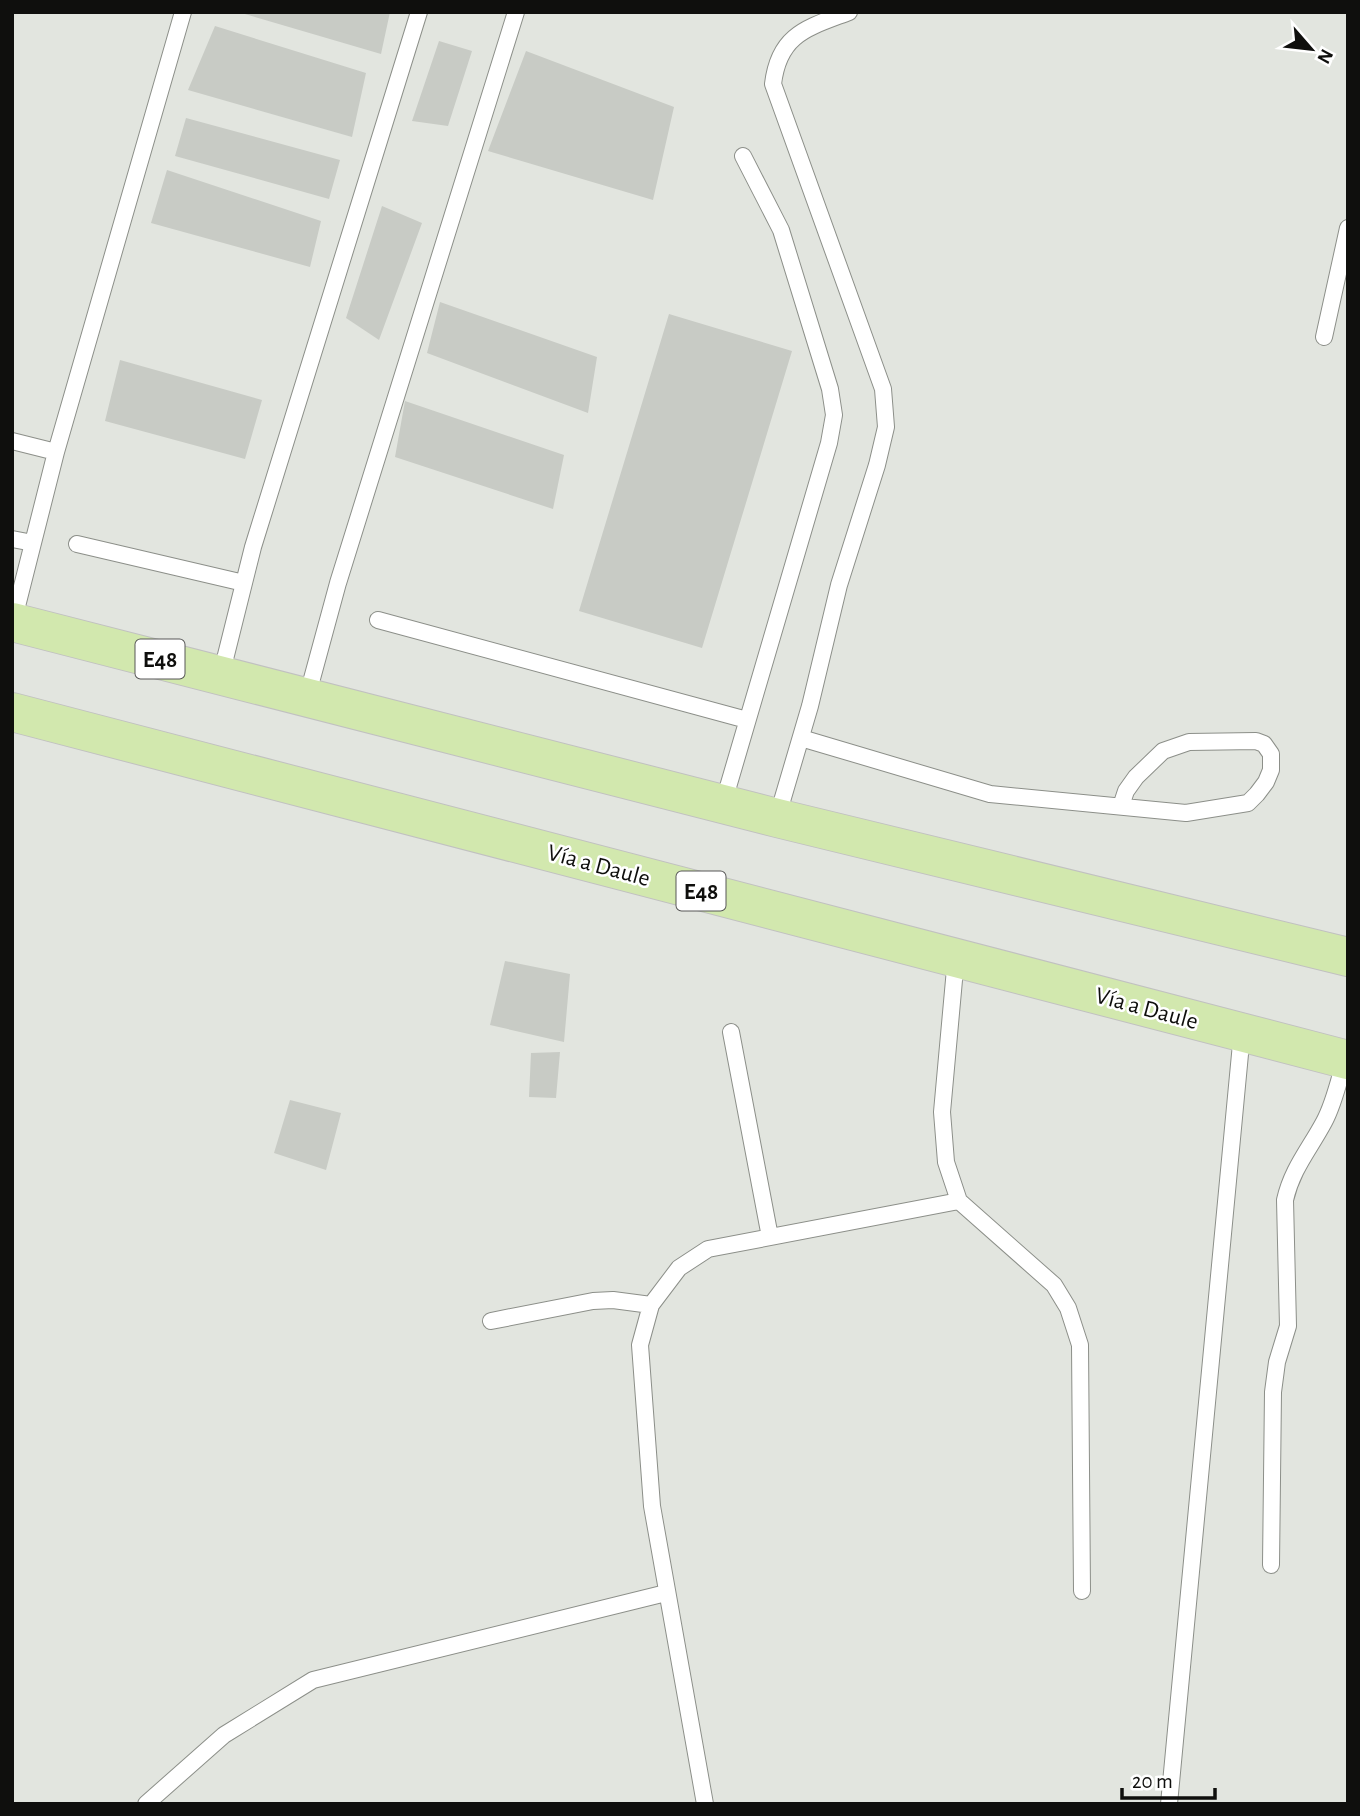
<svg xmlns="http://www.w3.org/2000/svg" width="1360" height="1816" font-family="'Alegreya Sans',sans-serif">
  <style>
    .building { fill: #c8cbc5 }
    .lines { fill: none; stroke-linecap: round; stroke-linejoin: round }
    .service-casing { stroke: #8c8f89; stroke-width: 18 }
    .trunk-casing { stroke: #c1c1c0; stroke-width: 40 }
    .service { stroke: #fff; stroke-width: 16 }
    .trunk { stroke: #d2e8ae; stroke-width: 38 }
    .labels { text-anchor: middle; stroke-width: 5; stroke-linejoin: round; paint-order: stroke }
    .shield { fill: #fff; stroke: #575756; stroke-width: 2 }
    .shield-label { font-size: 23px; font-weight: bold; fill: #0f0f0d }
    .street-label { font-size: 24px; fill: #0f0f0d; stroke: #fff }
  </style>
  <rect width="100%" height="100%" fill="#e2e5df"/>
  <path class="building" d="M238 12H390L381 54Z
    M215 26 366 73 352 137 188 90Z
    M439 41 472 51 448 126 412 121Z
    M526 51 674 107 653 200 488 151Z
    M186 118 340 160 329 199 175 156Z
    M167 170 321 221 310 267 151 223Z
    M382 206 422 223 379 340 346 318Z
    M440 302 597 357 588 413 427 353Z
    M669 314 792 351 702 648 579 611Z
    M120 360 262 400 245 459 105 421Z
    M405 401 564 455 553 509 395 457Z
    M505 961 570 974 564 1042 490 1025Z
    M560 1052 556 1098 529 1097 531 1053Z
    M290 1100 341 1113 326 1170 274 1153Z"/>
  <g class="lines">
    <defs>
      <path id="service" d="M1324 337 1348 228
        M12 441 56 452
        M12 539 33 543
        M77 544 244 583
        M378 620 747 720
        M13 622 56 452 183 12
        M221 675 253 547 419 12
        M307 697 338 583 516 12
        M801 738 990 794 1186 813 1248 803 1257 794 1266 782 1271 770V754L1264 744 1256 741 1189 742 1163 751 1136 777 1126 791 1121 806
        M723 804 829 443 834 415 830 389 781 230 743 156
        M777 818 810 706 839 585 877 465 886 427 883 389 773 84C779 34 807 28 849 12
        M956 958 942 1112 946 1162 959 1201 1054 1285 1068 1308 1080 1345 1082 1591
        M731 1032 770 1237
        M491 1321 593 1301 613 1300 651 1305
        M1271 1565 1273 1392 1277 1362 1288 1326 1285 1200C1292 1169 1309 1150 1324 1122 1334 1104 1339 1080 1345 1060
        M146 1804 224 1735 313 1680 666 1593
        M705 1804 652 1506 640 1345 651 1305 679 1268 708 1249 959 1201
        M1169 1804 1242 1033"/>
      <path id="trunk" d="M12 622 777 818 1348 957
        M12 712 1348 1060"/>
    </defs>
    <use href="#service" class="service-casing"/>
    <use href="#trunk" class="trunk-casing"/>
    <use href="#service" class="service"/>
    <use href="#trunk" class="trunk"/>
  </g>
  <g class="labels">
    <g class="shield">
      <rect x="135.5" y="639.5" width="49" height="39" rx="5"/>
      <rect x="676.5" y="871.5" width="49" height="39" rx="5"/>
    </g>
    <g class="shield-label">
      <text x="160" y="667">E48</text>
      <text x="701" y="899">E48</text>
    </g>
    <g class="street-label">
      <text transform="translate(599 865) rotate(15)" y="8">Vía a Daule</text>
      <text transform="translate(1147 1008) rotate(15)" y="8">Vía a Daule</text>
    </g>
  </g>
  <rect width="1360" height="1816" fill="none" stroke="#0f0f0d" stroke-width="28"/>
  <g transform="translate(1311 49) rotate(118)" stroke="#ffffff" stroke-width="5" paint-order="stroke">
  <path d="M0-5L12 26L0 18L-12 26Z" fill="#0f0f0d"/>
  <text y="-10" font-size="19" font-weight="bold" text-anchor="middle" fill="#0f0f0d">N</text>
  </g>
  <path d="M1122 1788v10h93v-10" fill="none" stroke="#0f0f0d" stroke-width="3.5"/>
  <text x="1132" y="1788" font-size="21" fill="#0f0f0d" stroke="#ffffff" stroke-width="5" paint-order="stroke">20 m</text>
</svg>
